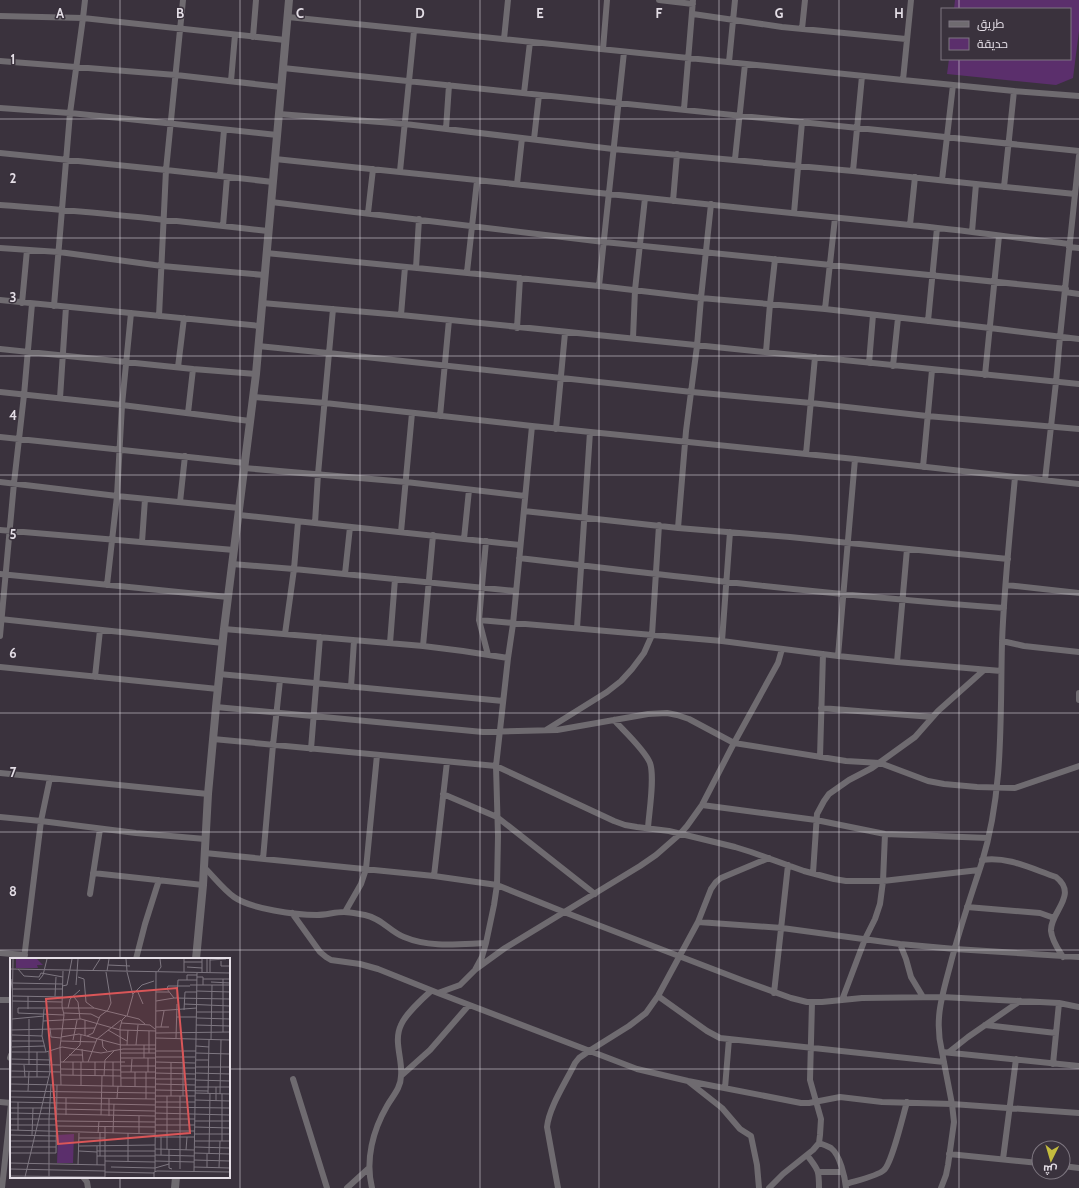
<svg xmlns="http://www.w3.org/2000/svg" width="1079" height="1188" font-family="Cabin,Cairo,sans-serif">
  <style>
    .green { fill: #5b2f6c }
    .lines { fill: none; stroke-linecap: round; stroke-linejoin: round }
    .minor { stroke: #6f6b70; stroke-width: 6 }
    .tertiary { stroke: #6f6b70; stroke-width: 8 }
    .grid { fill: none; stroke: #e4dee6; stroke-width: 1; stroke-opacity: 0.55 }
    .inset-road { fill: none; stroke: #7e7781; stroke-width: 1 }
    .view { fill: #da5658; fill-opacity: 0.15; stroke: #da5658; stroke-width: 2 }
    .inset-edge { fill: none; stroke: #e4dee6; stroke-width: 2 }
    .grid-label { font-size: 13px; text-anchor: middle; font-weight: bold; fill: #e4dee6; stroke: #3a323d; stroke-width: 3; stroke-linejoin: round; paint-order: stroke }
  </style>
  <rect width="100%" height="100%" fill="#3a323d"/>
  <path class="green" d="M955 0H1079V31L1073 78 1056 85 947 74 949 59H1070V9H954Z"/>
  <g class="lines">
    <path class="minor" d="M659 0 693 4
      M693 14 782 27 906 39
      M0 16 83 18 285 40
      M288 17 903 80 1014 91 1079 96
      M802 29 805 0
      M253 37 256 0
      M504 39 508 0
      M603 49 607 0
      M0 61 176 75 281 87
      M729 62 735 0
      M283 68 1079 151
      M903 80 911 0
      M231 81 235 35
      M524 93 530 42
      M0 108 70 113 119 118 277 135
      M684 109 693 0
      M279 114 405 124 613 149 853 171 976 184 1075 194
      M446 129 449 85
      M534 139 539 95
      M0 153 166 170 273 182
      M275 159C486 181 698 204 910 225 963 230 1016 238 1070 244
      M735 159 745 64
      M400 171 414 31
      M853 171 862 76
      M220 176 224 130
      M942 180 953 85
      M517 184 522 138
      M1004 187 1014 91
      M673 201 677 154
      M271 202 604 242 1066 289
      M0 205C90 211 179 221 268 231
      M368 213 373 169
      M794 213 802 122
      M910 225 915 177
      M223 226 227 177
      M972 232 976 184
      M1069 247 1079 248
      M0 248 59 252 162 266 264 275
      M266 253 599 286 701 298 825 309 990 328 1079 339
      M416 268 419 219
      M467 272 477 181
      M599 286 624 52
      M1065 292 1079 294
      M0 300 260 326
      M22 303 27 250
      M262 303 401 315 1079 384
      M54 306 70 113 83 18 85 0
      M825 309 835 218
      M401 315 405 267
      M159 316 166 170 183 0
      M928 321 937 228
      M517 328 520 278
      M633 338 635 290 645 198
      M258 346 328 353 692 392 811 403 927 416 1079 429
      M0 349 193 369 256 374
      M766 352 770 304 775 259
      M869 363 873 315
      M893 366 898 318
      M178 367 184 318
      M985 375 999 236
      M0 392 122 405 250 421
      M253 397 325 403 532 426 855 459 1079 484
      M60 398 66 307
      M188 413 193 369
      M440 416 449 320
      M556 429 565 333
      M0 437 245 463
      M806 454 815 357
      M923 467 932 370
      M244 468 406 482 525 496
      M1015 477C1010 532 1004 587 1002 643 1000 716 1004 790 982 862 971 896 959 930 950 966 942 996 934 1020 942 1052L1079 1066
      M1045 480 1056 382 1060 337 1079 156
      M0 482 117 496 239 508
      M180 502 185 456
      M524 511 678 528 790 537 1008 559
      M239 515 520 545
      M315 523 318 474 333 309
      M678 528 686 431 697 346 701 298 711 204
      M0 530 234 550
      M401 532 412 413
      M464 539 469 490
      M486 541 479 620 488 655
      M142 542 145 499
      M519 558C680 577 842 596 1004 608
      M232 564 294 569 516 591
      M0 574 228 597
      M345 574 350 527
      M107 585 117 496 122 405 131 313
      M1006 585 1079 593
      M0 619 223 643
      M479 620 722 641 838 656 897 662 1001 671
      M577 628 590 432
      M224 629 423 646 463 651 508 658
      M285 634 294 569 298 522
      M0 636 14 483 24 395 32 304
      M722 641 730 532
      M1002 641 1024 646 1079 652
      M390 643 395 579
      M423 646 433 535
      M838 656 855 459
      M897 662 907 549
      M0 667 218 689
      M219 674 503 701
      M95 677 100 630
      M351 687 354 641
      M1079 693V700
      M216 707 483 732 557 730 648 714 667 713 677 715 689 719 734 743 846 761 880 763 928 781 944 784 977 787 1015 788 1079 766
      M821 708 932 717
      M614 720C624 731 645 750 650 763 655 777 649 812 648 828
      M546 730 607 692 621 681 632 669 644 653 652 635 659 525
      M213 739 496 766 614 821 625 825 637 827 669 831 735 847 751 852 804 871 834 879 846 881H883L979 870
      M311 749 320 637
      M820 757 823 654
      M0 773 208 794
      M443 794 497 817 595 894
      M702 805 816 820 885 834 988 838
      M0 817 41 821 136 833 205 839
      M205 853 434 876 497 885 564 912 744 981 791 998 807 1002H822L862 998 942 997 1059 1003 1079 1007
      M263 859 273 745 280 680
      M982 860C1008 856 1032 869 1056 877 1079 895 1050 912 1051 931 1052 941 1058 949 1063 957
      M204 867C214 877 223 889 234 897 251 909 296 915 317 915 326 915 335 912 344 912 351 912 358 914 365 915 383 919 389 931 404 937 430 948 459 944 486 943
      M93 873 203 885
      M813 873 817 814 824 801 829 794 849 780 872 768 915 737 938 711 984 670
      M434 876 447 762
      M90 894 100 829
      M967 907 1040 913 1054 918
      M345 912 361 884 366 869 377 755
      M292 913 320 952 326 957 331 960 360 964 378 969 438 993 637 1069 688 1081 801 1103H809L840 1097 882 1102 952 1104 1079 1113
      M698 922 782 928 900 944 955 949 1079 957
      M900 944 906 959 911 977 923 997
      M0 953 25 955
      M24 959 41 821 50 778
      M136 959 145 924 159 880
      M476 969 505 948 640 866 656 855 680 834 687 826 702 805 734 743 778 663 782 649
      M438 993 460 985 475 970 482 957 486 943 494 905 497 885 498 836 496 766 508 658 513 624 532 426
      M774 993 788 865
      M658 996 707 1031 720 1038 944 1062
      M0 1000H11
      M842 1000 865 939 875 919 880 904 883 881 885 834
      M985 1025 1056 1033
      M949 1052 968 1037 1020 1001
      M10 1058 11 1055
      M1053 1064 1059 1003
      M402 1075 430 1050 469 1005
      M293 1079 327 1188
      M689 1082 722 1108 740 1129 751 1136 757 1165 759 1188
      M725 1088 729 1039
      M0 1102 11 1103
      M819 1143C822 1144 827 1146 831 1148 840 1155 845 1177 846 1188
      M949 1154 1039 1163
      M807 1155C818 1170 819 1169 819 1188
      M1003 1159 1016 1059
      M1063 1166 1079 1168
      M819 1172H843
      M83 1177 87 1182 88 1188
      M846 1184C855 1181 878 1176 884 1170 892 1163 903 1115 907 1102
      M2 1188 11 1104
      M347 1188 369 1168
      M372 1188C365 1160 373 1130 387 1106 392 1097 401 1088 401 1076 403 1060 393 1041 401 1025 405 1015 423 998 431 991
      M558 1188 547 1127C549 1107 566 1082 575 1063L579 1058 589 1051 629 1026 646 1013 658 996 698 922 711 889 716 882 721 878 769 858
      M769 1188 783 1174 813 1150 819 1143 820 1135 821 1119 810 1080 812 1002
      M941 1188 946 1175 948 1165 954 1122 952 1104 942 1052"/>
    <path class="tertiary" d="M196 959 203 885 208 794 216 707 224 629 256 374 289 0
      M175 1188 176 1177"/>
  </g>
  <path class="grid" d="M120 0V959M240 0V1188M360 0V1188M480 0V1188M599 0V1188M719 0V1188M839 0V1188M959 0V9M959 59V1188M0 119H1079M0 238H1079M0 356H1079M0 475H1079M0 594H1079M0 713H1079M0 832H1079M0 950H1079M0 1069H11M229 1069H1079M120 1177V1188"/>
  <g transform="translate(10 958)">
    <rect width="220" height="220" fill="#3a323d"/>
    <path d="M6 1H27L33 7H27L28 10H6ZM64 176 63 205H47L48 177Z" fill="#5b2f6c"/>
    <path class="inset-road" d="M116 1 117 13M200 2 216 1M211 3V8H220M174 4H192M98 7 120 8M177 9 192 10M0 11 220 15M8 11 14 18 29 19 31 15 53 19M83 12 90 1M53 13 52 48 54 57M97 13 99 1M148 13 151 9 150 1M174 14V1M192 14V1M197 14V1M200 14V1M68 19 74 21 76 44 84 50M187 19H193V27M193 21H220M29 22 33 17 37 1M177 22V17H187M201 24 220 25M3 25 52 26M66 27 68 1M180 27H220M52 28 57 27 62 1M3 31H52M127 32 133 46M187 33 220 34M146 34H159M123 36 132 27 144 23M0 38 2 21M2 38 53 39M45 38 46 19M64 39 68 44 70 61M164 40 157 31 158 28H180M167 40 168 22H187M2 43 52 44M146 43 164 40 220 41M174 46 220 48M58 50 60 41 70 32M18 51V38M34 51 32 78 36 94M174 52 175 34H187M146 53 187 50M187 54H220M54 55 81 56 89 60M117 58 123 37 117 14M167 59H187M187 60 220 61M2 61 34 58M33 63 71 61 110 72 146 73M111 65 140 67 145 71M186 67 220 68M146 69H159M151 69 154 53M40 70 41 79 51 80M0 72 85 70M98 72 117 83M213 74V21M146 75 220 74M2 77 32 78M75 78V62M77 78 83 75 90 58 98 52 101 45 96 14M51 79 69 76 111 87H146M146 80 220 82M166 80 167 46M92 81 93 89 97 93M63 82 67 62M201 82 202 27M0 83H33M51 83 86 84M117 87 118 72M126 87 128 67M134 87V100M186 88 199 89M2 89 34 88M72 91 73 104M146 93H186M1 94H36L52 89 91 95 113 91H146M111 95H146M139 95V73M186 95 220 96M59 97H72M146 99H185M111 100H146M1 101 41 102M186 102H199M51 104H115M53 104 70 87 71 77M63 104V117M71 104V128M78 104 87 81 111 62M85 104V118M103 104V128M146 104 185 105M1 106 51 107M14 107 15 119M19 107V61M111 108H146M185 109H220M146 110H185M51 111 111 112M1 113 51 114M111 114H145M121 114 122 101M136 114V141M138 114V100M145 115 185 116M185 115 220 116M51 117 111 118M94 118 95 102 104 93M1 119H38M27 119V94M111 120H145M145 121H185M185 122 220 123M1 126 145 129M145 126 185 127M51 127 50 89 54 57 8 55V50H84L129 61 135 66M111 128 110 70 112 62 116 58M125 129V114M185 129H220M145 132 198 133M0 133 145 135M18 133 19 114M185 135 220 136M198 135 199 82M210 136 211 82M145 138H185M157 138V191M161 138V105M173 138V93M1 139 145 141M107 140 108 128M185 142 220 143M206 143V129M1 144 145 147M145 144H185M145 149 220 150M1 150H47M47 151 145 153M1 155 47 156M145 155 220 157M47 156 145 158M56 157V140M91 157 92 118M99 158V140M0 161H47M145 161H185M47 163 145 164M185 163H220M0 167H47M145 167H185M47 168 145 169M185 169 220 170M0 171 3 1M0 172 145 176M8 172V144M145 173H185M88 175 89 163M103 175 104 146M129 175V158M185 176H220M0 177 47 178M22 177 23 150M145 179H185M151 179V197M69 180H95M0 183H46M185 183H220M212 183V136M69 188 145 187M87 188V207M0 189H46M185 189 220 190M145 191 184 192M159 191V210L162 211M176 192 177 179M69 193 87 194M87 193H145M0 195H46L47 127M184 195 220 196M199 196 200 135M145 197 184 198M87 198H145M90 198V175M184 202 220 203M95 203 145 204M145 203 184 204M118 204V175M0 205 95 207M68 207 69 175M101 209 145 210 159 206M184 209 220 210M197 209V196M209 210 210 183M0 211 95 213M170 211V138M145 213 146 14M184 213 187 15M95 214 144 215M0 218 95 219M15 219 40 114 39 94M39 219V161L41 127M95 219V169M144 219V214L147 213 220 214"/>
    <path class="view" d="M167 30 180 175 48 186 36 41Z"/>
    <rect width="220" height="220" class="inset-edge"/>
  </g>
  <g class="grid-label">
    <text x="60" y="18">A</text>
    <text x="180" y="18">B</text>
    <text x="300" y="18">C</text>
    <text x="420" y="18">D</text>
    <text x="540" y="18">E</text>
    <text x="659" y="18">F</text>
    <text x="779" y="18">G</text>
    <text x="899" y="18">H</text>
    <text x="13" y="64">1</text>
    <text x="13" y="183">2</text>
    <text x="13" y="302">3</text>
    <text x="13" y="420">4</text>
    <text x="13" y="539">5</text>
    <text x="13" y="658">6</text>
    <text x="13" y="777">7</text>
    <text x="13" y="896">8</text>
  </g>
  <rect x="941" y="8" width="130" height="52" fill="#3a323d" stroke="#7e7781"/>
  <rect x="949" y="21" width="20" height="6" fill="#6f6b70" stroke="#7e7781"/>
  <text x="977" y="28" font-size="12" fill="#e4dee6">طريق</text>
  <rect x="949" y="38" width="20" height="12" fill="#5b2f6c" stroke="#7e7781"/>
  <text x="977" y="48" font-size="12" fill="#e4dee6">حديقة</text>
  <g transform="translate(1051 1160) rotate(185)"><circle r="19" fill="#3a323d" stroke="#7e7781"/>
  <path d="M0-3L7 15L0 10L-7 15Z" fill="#c4bc3e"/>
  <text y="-6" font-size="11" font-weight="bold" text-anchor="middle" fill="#e4dee6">ش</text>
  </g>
</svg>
